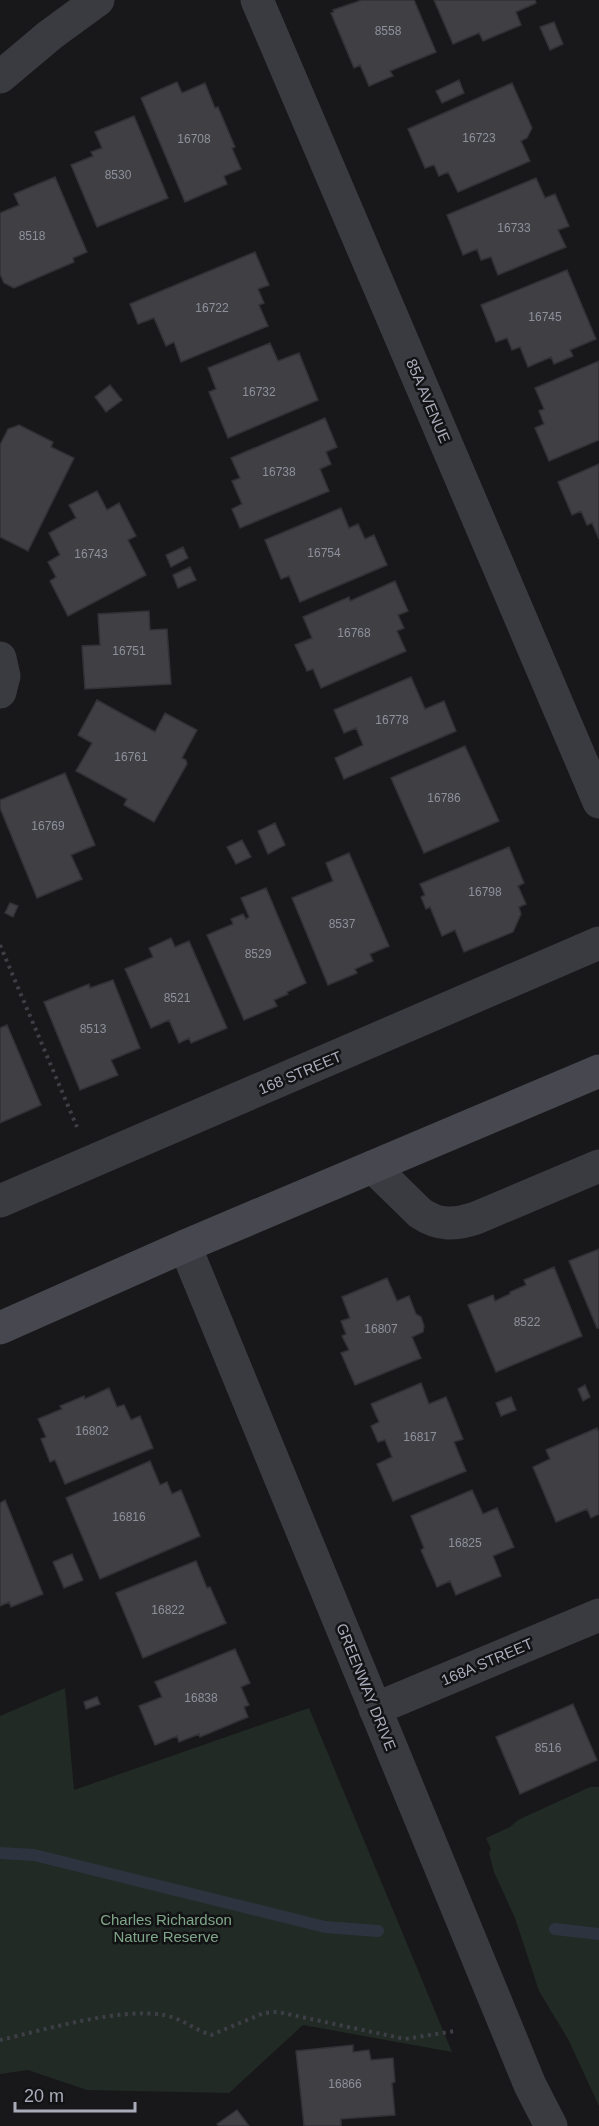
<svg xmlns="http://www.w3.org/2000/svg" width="599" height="2126" font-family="Arial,sans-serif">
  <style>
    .green { fill: #212a24 }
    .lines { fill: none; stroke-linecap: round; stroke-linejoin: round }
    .stream { stroke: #2d343f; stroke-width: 12 }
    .building { fill: #3f3f44; stroke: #323136; stroke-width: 1.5 }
    .path { stroke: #3e3f46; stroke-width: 4; stroke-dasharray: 3 4.5; stroke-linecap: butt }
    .street { stroke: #3a3a41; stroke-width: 33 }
    .secondary { stroke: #46474f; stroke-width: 33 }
    .labels { text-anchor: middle; stroke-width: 5; stroke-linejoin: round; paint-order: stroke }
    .number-label { font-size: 12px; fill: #8e919c }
    .street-label { font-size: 15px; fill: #a9acba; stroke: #131215 }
    .park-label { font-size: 15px; fill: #7fa688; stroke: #131215 }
  </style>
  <rect width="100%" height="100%" fill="#18181a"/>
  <path class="green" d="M65 1688 74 1790 309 1708 452 2052 303 2025 229 2093 87 2090 28 2070 0 2074V1716Z
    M590 1787H599V2106L568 2039 539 1991 515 1918 494 1872 489 1853 491 1849 486 1838 510 1827 518 1820Z"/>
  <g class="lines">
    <path class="stream" d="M0 1853 34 1855 325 1927 378 1931
      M555 1929 599 1934"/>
  </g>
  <path class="building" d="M362 0H414L436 52 390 71 393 76 369 86 360 65 354 68 331 13 334 12 333 10Z
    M434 0H535L536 3 516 12 521 25 483 41 479 33 453 44Z
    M554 22 563 44 550 50 540 27Z
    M459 80 464 93 442 103 436 91Z
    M177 82 182 93 205 83 215 108 218 107 235 147 232 148 241 169 224 176 227 184 185 202 141 98Z
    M512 83 532 128 527 138 521 141 530 161 458 192 448 172 439 176 434 165 425 168 408 129Z
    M134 116 168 198 97 227 71 165 93 156 91 152 102 148 95 132Z
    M55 177 87 252 73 258 74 262 14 288 4 283 0 274V213L19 205 14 194Z
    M536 178 545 198 555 194 569 226 558 230 566 247 498 275 491 257 481 260 477 249 463 255 447 215Z
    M255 252 269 285 258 289 264 303 259 305 268 326 181 362 174 342 166 346 154 318 138 324 130 304Z
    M567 270 596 339 570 350 573 356 554 364 551 357 528 367 520 347 512 350 507 338 496 342 481 305Z
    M270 343 278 361 299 353 318 400 228 438 209 392 216 389 208 368Z
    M599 361V440L549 461 535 428 544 424 539 411 544 409 535 388Z
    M110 385 122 400 106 412 95 397Z
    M325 418 337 447 326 452 331 464 320 469 329 491 240 528 232 509 242 504 232 481 240 478 231 458Z
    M19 425 53 442 51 447 74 458 28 551 0 537V445L8 429Z
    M599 464V539L592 523 587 525 581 511 572 515 558 482Z
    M97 491 107 510 119 503 136 536 128 540 146 575 68 616 50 581 56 577 48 562 60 555 49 533 76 518 69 505Z
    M341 508 349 528 358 524 365 539 374 535 387 565 300 602 289 576 281 579 265 540Z
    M183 547 188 558 171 567 166 555Z
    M190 567 196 580 178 588 173 575Z
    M395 581 408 611 398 615 404 628 397 631 406 651 321 688 313 669 307 671 295 645 312 638 303 617 349 597 350 601Z
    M149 611 150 630 167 629 171 684 85 689 82 646 100 645 98 614Z
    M411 677 425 709 444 701 456 731 344 779 335 758 363 745 356 728 344 733 334 710Z
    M97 700 155 732 165 713 197 730 182 758 186 760 187 764 154 822 124 805 127 799 76 771 92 743 78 735Z
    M465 746 499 821 424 853 391 778Z
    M65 773 95 845 71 855 82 879 37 898 0 808V800Z
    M275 823 285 845 268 854 258 831Z
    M242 840 251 857 236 864 227 847Z
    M509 847 524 883 518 886 526 904 519 907 521 914 513 932 464 952 455 930 442 936 430 907 426 909 421 897 425 895 420 884Z
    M349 853 389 946 370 954 373 961 355 969 357 973 328 985 292 898 333 881 326 863Z
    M266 888 306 983 287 992 288 994 274 1000 277 1006 244 1020 207 935 233 924 231 919 243 914 246 919 249 917 241 898Z
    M10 903 18 906 13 917 5 913Z
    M171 938 175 947 189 941 227 1028 191 1043 189 1038 179 1043 169 1020 151 1028 125 969 153 957 149 948Z
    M113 980 140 1048 111 1060 118 1075 80 1090 44 1002 89 984 90 988Z
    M7 1025 41 1105 0 1123V1028Z
    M599 1249V1328H597L569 1261Z
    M554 1267 582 1336 496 1372 468 1305 493 1295 495 1301 510 1294V1292L526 1285 524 1280Z
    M387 1278 397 1301 409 1296 416 1314 421 1317 424 1326 423 1332 412 1337 421 1358 355 1385 341 1353 349 1350 342 1336 346 1334 341 1321 350 1318 342 1297Z
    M421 1383 429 1404 446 1397 463 1439 454 1442 466 1471 393 1501 377 1464 392 1457 385 1440 378 1442 371 1426 379 1422 371 1404Z
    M585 1385 590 1397 583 1401 578 1389Z
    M109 1388 117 1407 124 1405 131 1420 140 1416 153 1448 65 1484 55 1460 50 1462 41 1439 46 1437 38 1419 62 1409 60 1406 84 1396 85 1399Z
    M511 1397 516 1410 501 1416 496 1403Z
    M597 1428 599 1433V1514L591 1518 587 1509 556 1522 533 1467 550 1459 546 1450Z
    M150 1461 160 1485 167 1482 172 1494 181 1490 200 1536 100 1579 66 1498Z
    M472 1490 483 1514 497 1508 514 1547 493 1556 501 1576 456 1595 450 1581 437 1587 421 1550 424 1548 411 1516Z
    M5 1500 43 1594 11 1607 9 1602 0 1606V1503Z
    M72 1554 83 1580 64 1588 53 1562Z
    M196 1561 207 1588 210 1587 226 1623 143 1658 116 1593Z
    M235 1649 250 1683 241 1687 249 1705 244 1707 248 1717 200 1737 199 1734 179 1742 177 1736 155 1745 139 1706 162 1697 155 1682Z
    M97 1697 100 1704 86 1709 84 1702Z
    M573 1704 597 1760 520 1794 496 1737Z
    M353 2045V2052L369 2050 371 2060 393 2058 395 2082 392 2083 395 2115 341 2119V2126H304L296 2051Z
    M237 2110 249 2126H219L217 2124Z"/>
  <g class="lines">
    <path class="path" d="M0 945 77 1127
      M0 2040C44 2030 121 2007 164 2015 181 2018 195 2030 211 2035L264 2013 278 2012 405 2039 455 2031"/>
    <path class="street" d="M257 0 599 802
      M0 77 50 35 98 0
      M0 658 4 676 0 692
      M373 1167 420 1213C439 1226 455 1225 476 1218L599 1166
      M0 1201 599 943
      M185 1246 530 2085 551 2126
      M375 1709 599 1615"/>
    <path class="secondary" d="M0 1328 185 1246 599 1071"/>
  </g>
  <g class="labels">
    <g class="number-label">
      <text x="388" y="35">8558</text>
      <text x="479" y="142">16723</text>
      <text x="194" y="143">16708</text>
      <text x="118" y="179">8530</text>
      <text x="514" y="232">16733</text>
      <text x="32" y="240">8518</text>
      <text x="212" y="312">16722</text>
      <text x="545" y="321">16745</text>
      <text x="259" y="396">16732</text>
      <text x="279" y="476">16738</text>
      <text x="324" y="557">16754</text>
      <text x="91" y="558">16743</text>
      <text x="354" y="637">16768</text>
      <text x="129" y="655">16751</text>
      <text x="392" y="724">16778</text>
      <text x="131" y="761">16761</text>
      <text x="444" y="802">16786</text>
      <text x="48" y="830">16769</text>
      <text x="485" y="896">16798</text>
      <text x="342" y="928">8537</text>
      <text x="258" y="958">8529</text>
      <text x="177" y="1002">8521</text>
      <text x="93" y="1033">8513</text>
      <text x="527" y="1326">8522</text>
      <text x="381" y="1333">16807</text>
      <text x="92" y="1435">16802</text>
      <text x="420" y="1441">16817</text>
      <text x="129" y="1521">16816</text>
      <text x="465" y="1547">16825</text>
      <text x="168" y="1614">16822</text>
      <text x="201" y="1702">16838</text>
      <text x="548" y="1752">8516</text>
      <text x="345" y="2088">16866</text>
    </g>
    <g class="street-label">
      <text transform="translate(428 401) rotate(67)" y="5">85A AVENUE</text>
      <text transform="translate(300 1073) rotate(-23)" y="5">168 STREET</text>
      <text transform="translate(487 1662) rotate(-23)" y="5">168A STREET</text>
      <text transform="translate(366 1687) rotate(68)" y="5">GREENWAY DRIVE</text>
    </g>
    <g class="park-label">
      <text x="166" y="1925">Charles Richardson<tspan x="166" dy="17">Nature Reserve</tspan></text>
    </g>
  </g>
  <path d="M15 2102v9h120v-9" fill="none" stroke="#a9acba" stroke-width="3"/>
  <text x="24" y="2102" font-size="18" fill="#a9acba" stroke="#131215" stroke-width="4.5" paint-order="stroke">20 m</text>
</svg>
